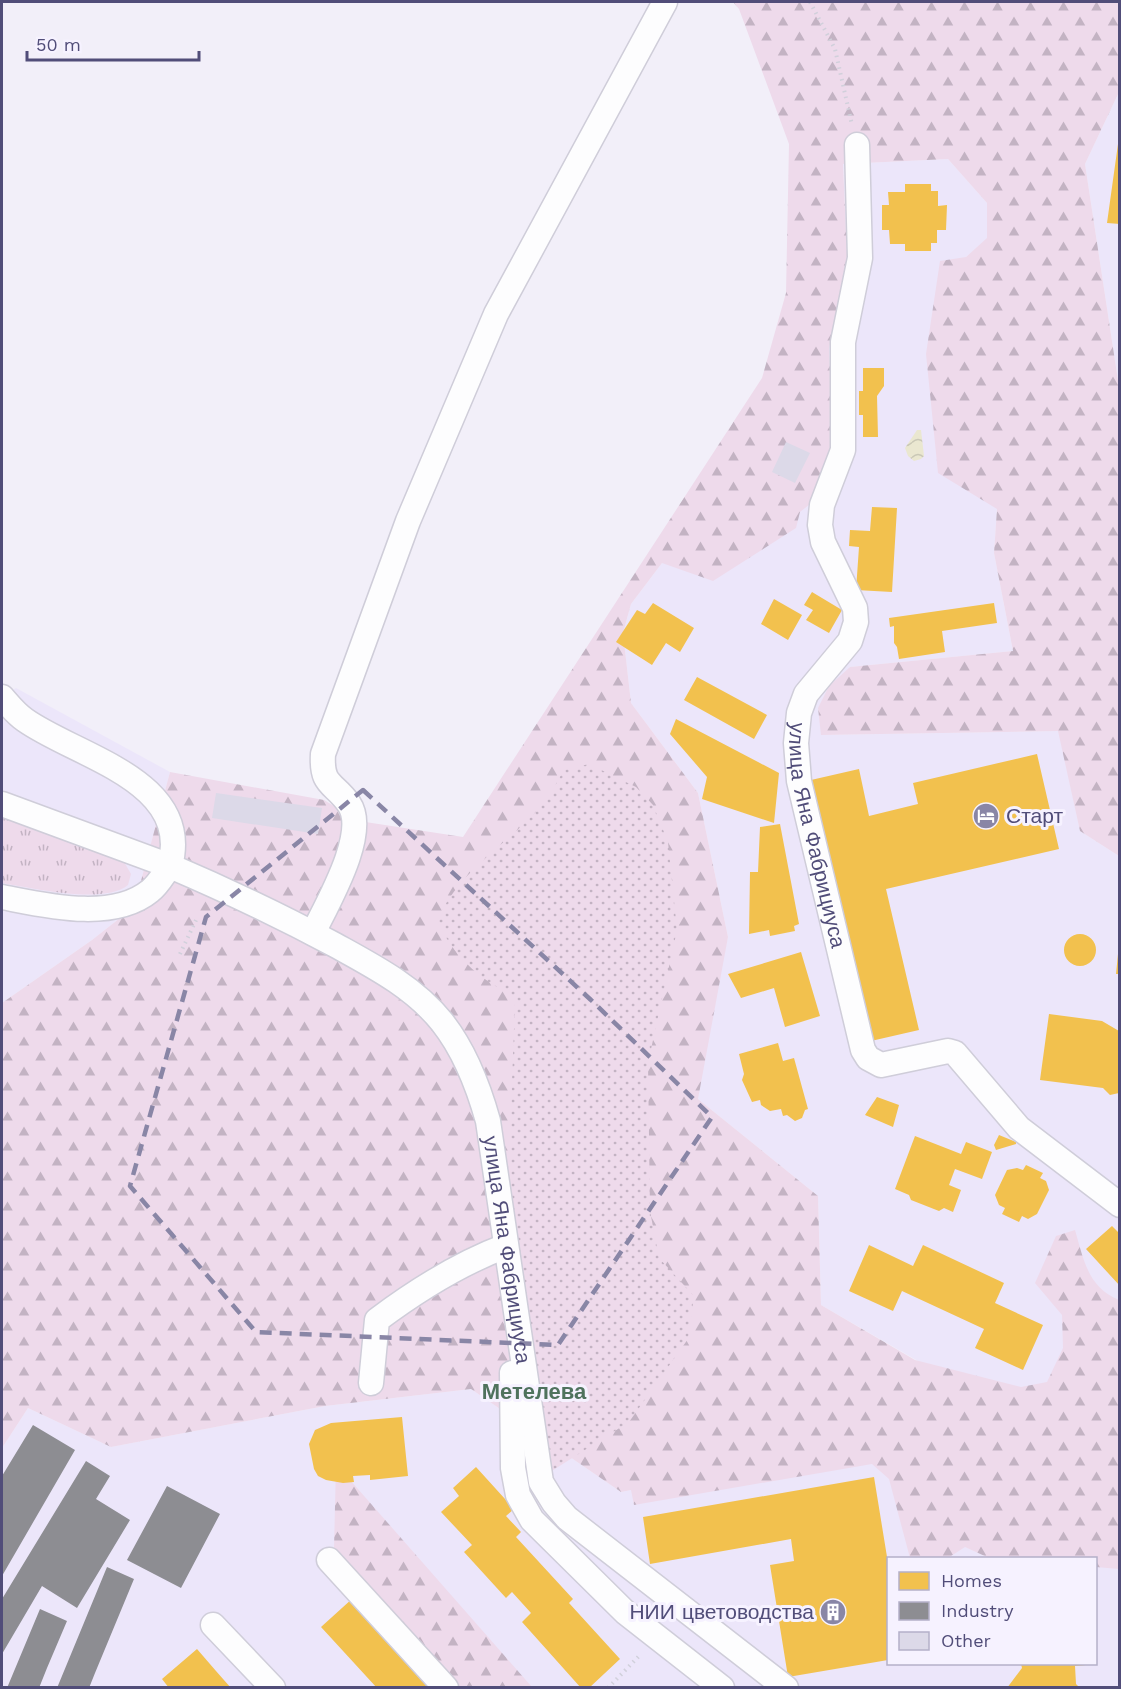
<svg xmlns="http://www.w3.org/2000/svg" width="1121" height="1689" font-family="'Work Sans',sans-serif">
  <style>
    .residential { fill: #ece6fa }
    .grass { fill: url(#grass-tufts) }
    .forest { fill: url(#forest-firs) }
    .park { fill: url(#park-dots) }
    .water { fill: url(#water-waves) }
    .homes { fill: #f2c14e }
    .industry { fill: #8d8d92 }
    .building { fill: #dcd9e8 }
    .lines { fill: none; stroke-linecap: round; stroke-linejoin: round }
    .minor-casing { stroke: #cfcdd9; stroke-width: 27 }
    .path { stroke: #d1d0db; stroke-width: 4; stroke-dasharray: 1.5 4.5; stroke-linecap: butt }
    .minor { stroke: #fdfdfe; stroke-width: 24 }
    .marked { fill: none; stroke: #8986a6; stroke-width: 4.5; stroke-dasharray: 12 8; stroke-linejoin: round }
    .labels { text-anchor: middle; stroke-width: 6; stroke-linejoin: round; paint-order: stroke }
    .poi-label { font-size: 21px; fill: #514d79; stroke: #f6f2ff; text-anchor: start }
    .street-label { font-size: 21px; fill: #514d79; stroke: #f6f2ff }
    .neighbourhood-label { font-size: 22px; font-weight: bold; fill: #4f725d; stroke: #f6f2ff }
  </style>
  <defs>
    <pattern id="grass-tufts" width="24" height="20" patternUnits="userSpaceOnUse" patternTransform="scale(1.5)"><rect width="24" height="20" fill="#eedaeb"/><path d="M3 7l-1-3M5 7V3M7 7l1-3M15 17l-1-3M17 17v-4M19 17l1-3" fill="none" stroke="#c3b3c3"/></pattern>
    <pattern id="forest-firs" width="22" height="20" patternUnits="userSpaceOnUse" patternTransform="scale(1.5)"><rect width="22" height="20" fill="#eedaeb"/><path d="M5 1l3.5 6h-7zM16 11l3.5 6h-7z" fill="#c3b3c3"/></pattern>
    <pattern id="park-dots" width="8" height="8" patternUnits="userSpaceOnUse" patternTransform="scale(1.5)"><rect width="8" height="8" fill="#eedaeb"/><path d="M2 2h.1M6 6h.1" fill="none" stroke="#c3b3c3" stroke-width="1.8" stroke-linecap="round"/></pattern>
    <pattern id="water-waves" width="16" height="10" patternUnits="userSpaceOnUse" patternTransform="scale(1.5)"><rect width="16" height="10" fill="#eae7d0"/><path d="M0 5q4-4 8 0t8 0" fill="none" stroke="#cac8b6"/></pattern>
  </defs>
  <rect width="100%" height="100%" fill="#f2eff9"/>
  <path class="residential" d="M1119 92V387L1085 164Z
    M948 159 987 203V239L966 257 997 509 994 553 1013 651 850 667 818 708 822 735 1059 731 1080 831 1119 856V1352L1056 1399 944 1376 821 1305 818 1196 698 1099 703 1043 728 937 698 793 631 703 623 633 631 604 662 563 834 446 829 349 847 256 843 164Z
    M16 688 170 772 134 907 92 940 2 1003V698Z
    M471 1389 621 1492 868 1440 940 1535 989 1558H888V1664H1096V1558L1119 1548V1687L2 1688V1448L28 1408 111 1447 325 1406Z"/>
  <path class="grass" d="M2 815 123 860 131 874 128 885C104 905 32 888 2 883Z"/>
  <path class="forest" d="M733 2H1119V92L1085 164 1119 387V856L1080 831 1058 731 821 735 818 708 829 686 850 667 1013 651 994 553 997 509 938 473 926 354 940 261 966 257 987 238V203L948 159 843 164 847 256 829 349 834 446 810 504 800 512 796 528 713 581 662 563 631 604 623 633 631 703 698 793 728 937 698 1099 818 1196 821 1305 915 1360 1021 1387 1047 1382 1063 1348 1062 1315 1035 1283 1056 1236 1075 1230C1084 1261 1088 1287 1119 1300V1569L1096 1567V1558H989L965 1547 948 1558H910L889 1479 872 1464 634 1505 631 1490 621 1492 471 1389 325 1406 111 1447 28 1408 2 1448V1003L92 940 134 907 170 772 324 800 359 821 463 837 762 378 786 293 789 144 739 9Z
    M336 1464 532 1687H446L329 1560 334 1549Z"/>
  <path class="park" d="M589 764 636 787 653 805 668 842 677 930 648 1063 650 1211 659 1258 694 1296 688 1339 629 1422 547 1474 507 1214 515 1002C504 989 490 984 478 974 460 959 447 942 438 922 454 872 513 842 544 802 552 793 557 781 564 770Z"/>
  <path class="water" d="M917 430H921L924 456 921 459 914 461 908 456 905 448Z"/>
  <path class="homes" d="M1118 144H1120V224L1107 223Z
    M905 184H931V191H938V206L947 205 946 230H937V243H931V251H905V244H890L889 230H882V205H889L888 192H905Z
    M863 368H884V386L877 396 878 437H863V415H859V391H863Z
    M872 507 897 508 892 592 856 590 859 547 849 546 850 530 870 531Z
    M812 592 842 610 829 633 806 620 813 610 804 605Z
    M774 599 802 615 788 640 761 624Z
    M653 603 694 628 680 652 666 643 652 665 616 642 637 610 645 614Z
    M994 603 997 623 942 631 945 652 899 659 897 647 894 643V626L890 627 889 618Z
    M697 677 767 715 754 739 684 700Z
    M676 719 779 773 774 823 702 799 707 777 670 734Z
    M1037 754 1059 849 886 889 919 1030 871 1041 811 780 859 769 869 816 918 804 913 783Z
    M780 824 799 924 794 926 795 931 770 936 769 930 749 934 750 872H758L760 827Z
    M1064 950a16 16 0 1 1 32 0a16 16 0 1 1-32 0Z
    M801 952 820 1016 785 1027 774 988 741 998 728 974Z
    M1118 954H1120V974H1116Z
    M1049 1014 1102 1021 1119 1031V1093L1110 1095 1103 1088 1040 1080Z
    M778 1043 783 1061 794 1058 808 1109 805 1110 802 1118 795 1121 787 1115 783 1116 781 1109 770 1111 761 1105 760 1100 752 1102 742 1080 744 1074 739 1054Z
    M877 1097 899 1105 893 1127 865 1115Z
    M999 1135 1016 1142V1144L996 1150 994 1145Z
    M915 1136 961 1154 966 1142 992 1152 982 1179 955 1169 949 1185 961 1190 953 1212 944 1208 939 1211 911 1200 909 1195 895 1189Z
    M1026 1165 1043 1173 1040 1178 1046 1181 1049 1190 1037 1214 1028 1219 1022 1216 1019 1222 1002 1214 1005 1208 999 1205 995 1195 1007 1170 1017 1168 1023 1170Z
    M1112 1226 1120 1234V1286L1086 1249Z
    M869 1245 913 1266 923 1245 1004 1283 995 1303 1043 1325 1023 1370 975 1348 984 1329 902 1291 893 1311 849 1291Z
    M402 1417 408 1476 370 1480V1475L353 1476 354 1482 343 1483 326 1480 318 1476 314 1469 309 1444 315 1430 331 1423Z
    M476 1467 514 1509 506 1516 521 1532 516 1537 573 1599 569 1603 620 1659 589 1688H581L522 1622 531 1613 512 1592 506 1598 464 1552 472 1545 441 1512 459 1496 453 1488Z
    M874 1477 888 1563V1660L788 1677 770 1565 794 1561 791 1539 650 1564 643 1517Z
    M353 1598 435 1688H377L321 1627Z
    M197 1649 216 1671 231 1688H169L162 1679Z
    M1021 1664H1086V1665L1075 1666 1076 1684 1080 1688H1007L1022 1668Z"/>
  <path class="industry" d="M33 1425 75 1450 2 1576V1476Z
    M86 1461 110 1476 96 1499 130 1520 77 1608 42 1586 2 1654V1599Z
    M167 1486 220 1514 181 1588 127 1560Z
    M107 1567 134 1579 95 1673 89 1688H57Z
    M40 1609 67 1621 47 1668 39 1688H7Z"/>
  <path class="building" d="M786 442 810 453 795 483 772 472Z
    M216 793 322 808 318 834 212 818Z"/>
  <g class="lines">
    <defs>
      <g id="minor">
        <path id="s1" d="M857 145 860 258 843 342V450L822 505 820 525 823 542 855 608 856 622 850 641 806 694 799 713 796 743 799 781 863 1050 868 1058 881 1065 948 1051 955 1053 1019 1128 1120 1205"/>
        <path id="s2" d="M2 697C9 705 16 714 25 720 77 757 193 780 170 866 226 890 281 916 335 945 373 966 414 987 442 1022 465 1051 478 1085 488 1121L541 1482 554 1503 567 1518 786 1688"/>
        <path d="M2 804 170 866C164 874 158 885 150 891 112 922 44 905 2 897"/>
        <path d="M313 933C327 904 369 833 349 804 334 782 321 787 323 754L408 521 496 314 665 2"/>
        <path d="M512 1373 513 1468 518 1495 532 1520 625 1612 722 1688"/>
        <path d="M371 1383 377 1320C417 1290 458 1264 506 1246"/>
        <path d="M329 1560 446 1688"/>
        <path d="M213 1625 273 1688"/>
      </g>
    </defs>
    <use href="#minor" class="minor-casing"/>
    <path class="path" d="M810 2 835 49 852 125
      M180 954 197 918
      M608 1688 641 1654"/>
    <use href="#minor" class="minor"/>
  </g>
  <path class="marked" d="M363 790 591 1000 712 1117 558 1345 256 1332 130 1186 206 917Z"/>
  <defs>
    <symbol id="hotel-disc" viewBox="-11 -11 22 22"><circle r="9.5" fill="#8986a6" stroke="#f6f2ff"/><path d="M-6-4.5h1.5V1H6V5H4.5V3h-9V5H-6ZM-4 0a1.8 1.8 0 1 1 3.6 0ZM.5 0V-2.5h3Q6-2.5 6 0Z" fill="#fff"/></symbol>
    <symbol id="building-disc" viewBox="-11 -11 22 22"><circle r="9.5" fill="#8986a6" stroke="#f6f2ff"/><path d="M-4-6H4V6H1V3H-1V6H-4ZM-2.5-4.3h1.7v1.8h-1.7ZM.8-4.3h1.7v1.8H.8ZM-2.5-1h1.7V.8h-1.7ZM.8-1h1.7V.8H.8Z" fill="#fff"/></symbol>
  </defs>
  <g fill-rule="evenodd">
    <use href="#hotel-disc" x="971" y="801" width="30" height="30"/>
    <use href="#building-disc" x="818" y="1597" width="30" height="30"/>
  </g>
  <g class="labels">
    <g class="poi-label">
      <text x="1006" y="823">Старт</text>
      <text x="814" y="1619" text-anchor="end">НИИ цветоводства</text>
    </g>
    <g class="street-label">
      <text dy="7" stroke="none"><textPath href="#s1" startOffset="724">улица Яна Фабрициуса</textPath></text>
      <text dy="7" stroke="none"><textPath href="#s2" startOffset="813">улица Яна Фабрициуса</textPath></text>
    </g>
    <g class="neighbourhood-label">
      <text x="534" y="1399">Метелева</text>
    </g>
  </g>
  <rect width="1121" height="1689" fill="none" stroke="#514d79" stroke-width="6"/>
  <rect x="887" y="1557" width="210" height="108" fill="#f6f2ff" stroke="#b4b0c9" stroke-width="1.5"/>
  <rect x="899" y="1572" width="30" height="18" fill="#f2c14e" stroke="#b4b0c9" stroke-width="1.5"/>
  <text x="941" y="1587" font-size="18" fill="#514d79">Homes</text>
  <rect x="899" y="1602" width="30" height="18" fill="#8d8d92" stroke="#b4b0c9" stroke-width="1.5"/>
  <text x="941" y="1617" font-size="18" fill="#514d79">Industry</text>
  <rect x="899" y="1632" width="30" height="18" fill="#dcd9e8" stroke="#b4b0c9" stroke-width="1.5"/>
  <text x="941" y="1647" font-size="18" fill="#514d79">Other</text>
  <path d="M27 51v9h172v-9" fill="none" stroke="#514d79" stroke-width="3"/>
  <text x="36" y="51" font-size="18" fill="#514d79" stroke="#f6f2ff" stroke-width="4.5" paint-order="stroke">50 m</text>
</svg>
